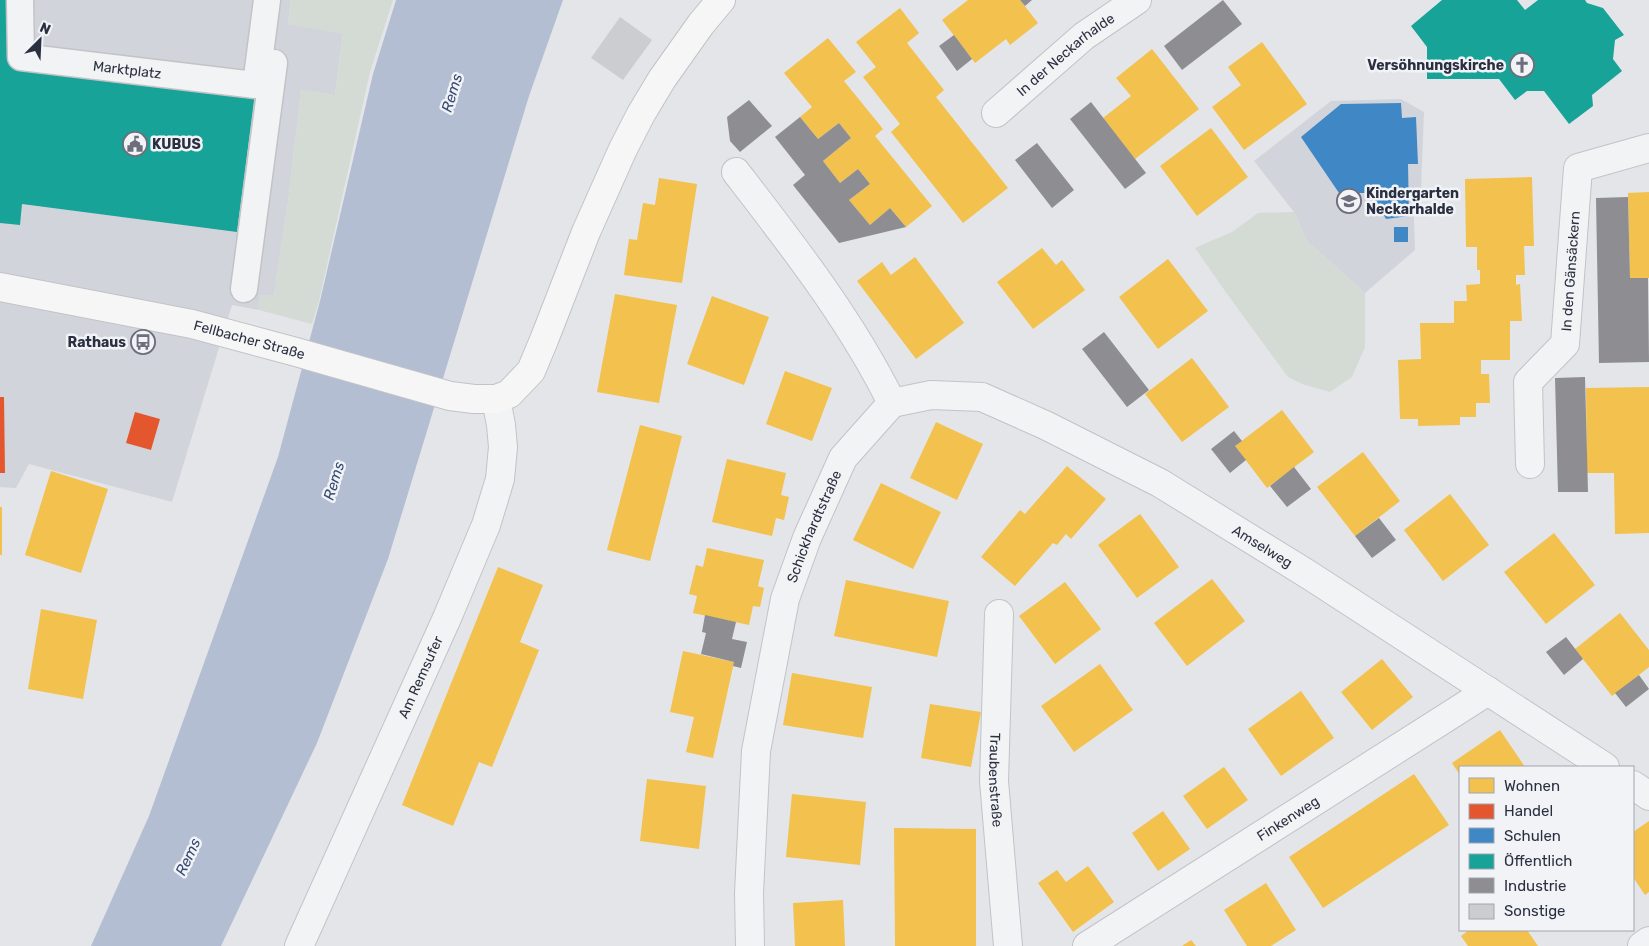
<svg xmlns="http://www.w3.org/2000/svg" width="1649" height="946" font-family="Rubik,sans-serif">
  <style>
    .built { fill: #d2d4db }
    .green { fill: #d3dbd4 }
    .water { fill: #b4bed2 }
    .homes { fill: #f2c14e }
    .shops { fill: #e4572e }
    .schools { fill: #3f88c5 }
    .public { fill: #17a398 }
    .industry { fill: #8d8d92 }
    .building { fill: #cccdd0 }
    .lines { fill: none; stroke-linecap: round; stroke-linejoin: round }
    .pedestrian-casing { stroke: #c2c3c6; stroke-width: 29 }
    .minor-casing { stroke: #c2c3c6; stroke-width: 30 }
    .secondary-casing { stroke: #c2c3c6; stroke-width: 30 }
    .pedestrian { stroke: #f2f3f5; stroke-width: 26 }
    .minor { stroke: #f2f3f5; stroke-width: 28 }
    .secondary { stroke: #f6f6f7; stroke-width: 28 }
    .labels { text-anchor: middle; stroke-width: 5; stroke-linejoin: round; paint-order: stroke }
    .street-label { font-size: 14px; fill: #2b3041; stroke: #f1f3f7 }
    .poi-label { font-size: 14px; font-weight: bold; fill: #2b3041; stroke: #f1f3f7; text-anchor: end }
    .water-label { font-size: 15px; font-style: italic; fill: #364a73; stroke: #f1f3f7 }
  </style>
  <rect width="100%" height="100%" fill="#e4e5e8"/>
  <path class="built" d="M0 0H291L288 24 343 33 335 95 301 90 288 202 274 295H260L259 310 232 305 172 502 29 464 16 488 0 487Z
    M1401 99 1424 112 1421 190 1413 191 1415 250 1365 293 1307 241 1294 212 1254 161 1331 101Z"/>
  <path class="green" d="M291 0H393L370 72 319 301 312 324 259 310 260 295H274L288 202 301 89 335 95 343 34 288 24Z
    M1294 212 1307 241 1365 293V347L1352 377 1330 392 1302 384 1288 377 1230 298 1195 248 1232 232 1258 213Z"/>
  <path class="water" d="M396 0H563L529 96 388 559 317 743 221 946H91L149 816 278 457 320 301 373 74Z"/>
  <path class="homes" d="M968 0H1020L1038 23 1010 45 1006 39 975 63 942 20Z
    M900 8 919 33 907 43 944 90 936 97 1008 188 963 223 891 132 900 124 863 77 876 67 856 42Z
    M828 38 856 72 844 81 883 129 875 136 932 206 906 227 890 208 870 225 849 200 870 184 858 169 840 183 823 161 851 138 839 123 818 139 800 117 812 107 784 73Z
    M1262 42 1307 104 1244 150 1212 107 1241 85 1228 67Z
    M1152 49 1199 109 1135 159 1103 118 1131 96 1116 78Z
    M1211 128 1248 177 1197 216 1160 166Z
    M1532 177 1534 246H1524L1525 275H1516V285L1520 284 1522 321H1510V360H1481V374H1489L1490 403H1476V417H1460V425L1418 426V419H1400L1398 360 1421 359 1420 323H1454V301H1467L1466 285 1480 284V270H1477V247H1466L1465 179Z
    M659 178 697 184 682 283 624 275 629 239 637 240 643 203 655 205Z
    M1649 192V278H1630L1628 193Z
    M1042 248 1056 265 1062 260 1085 290 1033 329 997 282Z
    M915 257 964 323 916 359 857 281 882 262 891 275Z
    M1168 259 1208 311 1158 349 1119 297Z
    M615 294 677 305 659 403 597 392Z
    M712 296 769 317 744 385 687 364Z
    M1192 358 1229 407 1182 442 1145 394Z
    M785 371 832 388 812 441 766 424Z
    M1649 387V533L1615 534 1614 473H1587L1586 388Z
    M1282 410 1314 452 1267 488 1235 446Z
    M936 422 983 444 957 500 910 478Z
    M640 425 682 436 650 561 607 550Z
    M1363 452 1400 501 1355 536 1317 487Z
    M727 459 786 473 781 495 789 497 784 520 776 518 772 536 712 522Z
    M1067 466 1106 499 1071 539 1066 534 1057 545 1053 543 1015 586 981 557 1020 510 1025 514Z
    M51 471 108 489 81 573 25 555Z
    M881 483 941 512 913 569 853 540Z
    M1450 494 1489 545 1443 581 1404 530Z
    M0 507H2V555H0Z
    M1140 514 1179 567 1137 598 1098 545Z
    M1554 533 1595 585 1546 624 1504 572Z
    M707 548 764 560 758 586 764 588 760 607 753 606 749 625 693 613 697 596 689 594 696 565 703 567Z
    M498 567 543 585 520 642 539 650 492 767 479 762 453 826 402 805Z
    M1212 579 1245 621 1187 666 1154 623Z
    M846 580 949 601 937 657 834 636Z
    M1065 582 1101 629 1055 664 1019 616Z
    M41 609 97 620 83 699 28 689Z
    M1620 613 1649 650V667L1612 696 1575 649Z
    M683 651 734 662 713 758 686 752 694 717 670 712Z
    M1382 659 1413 697 1372 730 1341 692Z
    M1100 664 1133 710 1074 752 1041 706Z
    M792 673 872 687 863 738 783 725Z
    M1301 691 1334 738 1281 776 1248 729Z
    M930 704 981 712 971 767 921 758Z
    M1500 730 1525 767H1460V775L1452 763Z
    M1224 767 1248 800 1207 829 1183 796Z
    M1414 774 1449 825 1323 908 1289 857Z
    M647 779 706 786 699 849 640 841Z
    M792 794 866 802 860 865 786 857Z
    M1163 811 1190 849 1158 871 1132 833Z
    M1649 821V892L1645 895 1633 877V832Z
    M894 828 976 829V946H895Z
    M1088 866 1114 902 1073 932 1038 883 1057 870 1066 882Z
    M1266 883 1296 930 1271 946H1247L1224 910Z
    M843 900 845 946H795L793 903Z
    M1469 930H1527L1538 946H1468L1461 936Z
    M1191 940 1196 946H1182Z"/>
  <path class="shops" d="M0 397H4L5 473H0Z
    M135 412 160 419 151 450 126 443Z"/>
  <path class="schools" d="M1401 103 1402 118 1416 117 1418 164H1408L1409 216 1386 219 1371 193H1339L1301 137 1341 104Z
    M1394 227H1408V242H1394Z"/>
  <path class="public" d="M0 0H20L21 57 256 85 237 232 22 204 20 225 0 223Z
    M1442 0H1517L1525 10 1538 0H1585L1587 3 1603 8 1624 35 1615 40 1613 59 1622 71 1592 95 1593 106 1569 124 1544 91H1527L1515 100 1499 79H1427V47L1411 26Z"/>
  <path class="industry" d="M1020 0H1032L1025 6Z
    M1223 0 1242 24 1182 70 1164 46Z
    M954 35 972 59 957 71 939 46Z
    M749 100 772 126 740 152 730 141 727 117Z
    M1091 102 1146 173 1125 189 1070 119Z
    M800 117 818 139 839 123 851 138 823 161 840 183 858 169 870 184 849 200 870 225 890 208 906 227 839 243 793 185 805 175 775 137Z
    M1037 143 1074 190 1052 208 1015 160Z
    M1628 197 1630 278H1648L1649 362 1599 363 1596 198Z
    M1104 332 1149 390 1127 407 1082 349Z
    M1585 377 1588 492H1558L1555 378Z
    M1234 431 1242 441 1235 446 1246 460 1230 473 1211 449Z
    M1294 467 1311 489 1287 507 1270 486Z
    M1379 518 1396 540 1372 558 1355 536Z
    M705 615 736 622 732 639 747 642 741 668 733 666 734 662 701 654 706 633 702 632Z
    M1566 637 1583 659 1564 675 1546 652Z
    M1639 675 1649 689 1626 707 1615 693Z"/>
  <path class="building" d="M620 17 652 40 623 80 591 58Z"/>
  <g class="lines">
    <defs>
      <g id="pedestrian">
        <path id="s1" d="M20 0 21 57 256 85 267 0"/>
        <path d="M244 289 274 63"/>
      </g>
      <g id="minor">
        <path id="s2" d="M996 113 1084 36 1137 0"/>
        <path d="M736 172C793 246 851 320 892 403"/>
        <path id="s3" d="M892 403 931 395 982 397 1045 425 1160 483 1309 575 1605 767"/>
        <path id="s4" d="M1530 464 1528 382 1565 344 1578 168 1649 148"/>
        <path id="s5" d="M999 614 994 781 1008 946"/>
        <path d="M1633 785 1649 796"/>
        <path id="s6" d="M299 946 447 618 486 525 500 479 503 447 501 425 496 399"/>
        <path id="s7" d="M750 946 749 893 756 751 785 599 807 538 843 458 892 403"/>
        <path id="s8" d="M1087 946 1488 691"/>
        <path d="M1642 946 1649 941"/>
      </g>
      <g id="secondary">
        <path id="s9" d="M0 287 192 324 296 352 450 396 474 399H496L509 394 531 371 544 340 586 232 623 149 641 114 662 79 701 24 721 0"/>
      </g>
    </defs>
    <use href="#pedestrian" class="pedestrian-casing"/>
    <use href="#minor" class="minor-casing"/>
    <use href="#secondary" class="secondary-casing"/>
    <use href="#pedestrian" class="pedestrian"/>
    <use href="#minor" class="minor"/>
    <use href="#secondary" class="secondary"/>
  </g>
  <defs>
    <symbol id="church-ring" viewBox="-11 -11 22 22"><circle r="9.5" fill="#f1f3f7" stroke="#6c6f7b" stroke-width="1.5"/><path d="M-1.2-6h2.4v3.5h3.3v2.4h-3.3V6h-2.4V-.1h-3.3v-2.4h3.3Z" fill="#6c6f7b"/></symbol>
    <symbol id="civic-ring" viewBox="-11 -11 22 22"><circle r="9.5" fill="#f1f3f7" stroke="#6c6f7b" stroke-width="1.5"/><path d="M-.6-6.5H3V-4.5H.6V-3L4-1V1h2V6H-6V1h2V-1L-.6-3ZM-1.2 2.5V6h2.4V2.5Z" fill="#6c6f7b"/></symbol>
    <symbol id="school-ring" viewBox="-11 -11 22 22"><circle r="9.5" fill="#f1f3f7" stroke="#6c6f7b" stroke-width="1.5"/><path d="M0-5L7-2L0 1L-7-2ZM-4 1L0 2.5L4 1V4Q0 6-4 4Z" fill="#6c6f7b"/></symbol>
    <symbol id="bus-ring" viewBox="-11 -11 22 22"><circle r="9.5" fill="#f1f3f7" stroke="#6c6f7b" stroke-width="1.5"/><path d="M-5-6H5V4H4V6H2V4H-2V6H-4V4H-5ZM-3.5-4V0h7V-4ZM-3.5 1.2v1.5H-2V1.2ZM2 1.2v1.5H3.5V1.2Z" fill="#6c6f7b"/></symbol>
  </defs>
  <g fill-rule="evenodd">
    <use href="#church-ring" x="1508" y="51" width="28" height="28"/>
    <use href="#civic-ring" x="121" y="130" width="28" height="28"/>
    <use href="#school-ring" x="1335" y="187" width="28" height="28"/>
    <use href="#bus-ring" x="129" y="328" width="28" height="28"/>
  </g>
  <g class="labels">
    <g class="street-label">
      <text dy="5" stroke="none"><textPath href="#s2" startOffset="91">In der Neckarhalde</textPath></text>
      <text dy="5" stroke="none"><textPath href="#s1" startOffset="164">Marktplatz</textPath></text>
      <text dy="5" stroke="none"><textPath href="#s4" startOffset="208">In den Gänsäckern</textPath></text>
      <text dy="5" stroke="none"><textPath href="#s9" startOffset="255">Fellbacher Straße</textPath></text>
      <text dy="5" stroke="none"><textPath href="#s7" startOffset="428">Schickhardtstraße</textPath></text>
      <text dy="5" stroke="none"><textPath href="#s3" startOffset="409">Amselweg</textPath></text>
      <text dy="5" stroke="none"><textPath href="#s6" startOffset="295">Am Remsufer</textPath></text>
      <text dy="5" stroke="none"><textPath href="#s5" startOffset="166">Traubenstraße</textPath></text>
      <text dy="5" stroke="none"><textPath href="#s8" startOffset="238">Finkenweg</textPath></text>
    </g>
    <g class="poi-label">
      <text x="1504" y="70">Versöhnungskirche</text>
      <text x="152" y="149" text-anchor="start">KUBUS</text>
      <text x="1366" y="198" text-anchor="start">Kindergarten<tspan x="1366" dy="16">Neckarhalde</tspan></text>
      <text x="126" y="347">Rathaus</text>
    </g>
    <g class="water-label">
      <text transform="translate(452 93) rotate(-73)" y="5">Rems</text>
      <text transform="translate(334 481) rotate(-73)" y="5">Rems</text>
      <text transform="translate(188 857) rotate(-65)" y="5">Rems</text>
    </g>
  </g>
  <rect x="1459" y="766" width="175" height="165" fill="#f1f3f7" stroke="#a2a5ae"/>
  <rect x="1469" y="778" width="25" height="15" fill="#f2c14e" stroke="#a2a5ae"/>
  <text x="1504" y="791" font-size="15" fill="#2b3041">Wohnen</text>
  <rect x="1469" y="804" width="25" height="15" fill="#e4572e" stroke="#a2a5ae"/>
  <text x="1504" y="816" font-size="15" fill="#2b3041">Handel</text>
  <rect x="1469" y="828" width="25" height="15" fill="#3f88c5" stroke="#a2a5ae"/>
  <text x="1504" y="841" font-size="15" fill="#2b3041">Schulen</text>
  <rect x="1469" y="854" width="25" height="15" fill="#17a398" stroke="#a2a5ae"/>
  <text x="1504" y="866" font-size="15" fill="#2b3041">Öffentlich</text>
  <rect x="1469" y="878" width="25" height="15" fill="#8d8d92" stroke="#a2a5ae"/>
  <text x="1504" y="891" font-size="15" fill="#2b3041">Industrie</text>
  <rect x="1469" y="904" width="25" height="15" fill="#cccdd0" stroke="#a2a5ae"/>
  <text x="1504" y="916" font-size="15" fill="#2b3041">Sonstige</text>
  <g transform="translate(40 40) rotate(24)" stroke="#f1f3f7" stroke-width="4" paint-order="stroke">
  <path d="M0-4L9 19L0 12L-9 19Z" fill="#2b3041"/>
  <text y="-8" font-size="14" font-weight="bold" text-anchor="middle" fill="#2b3041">N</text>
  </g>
</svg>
